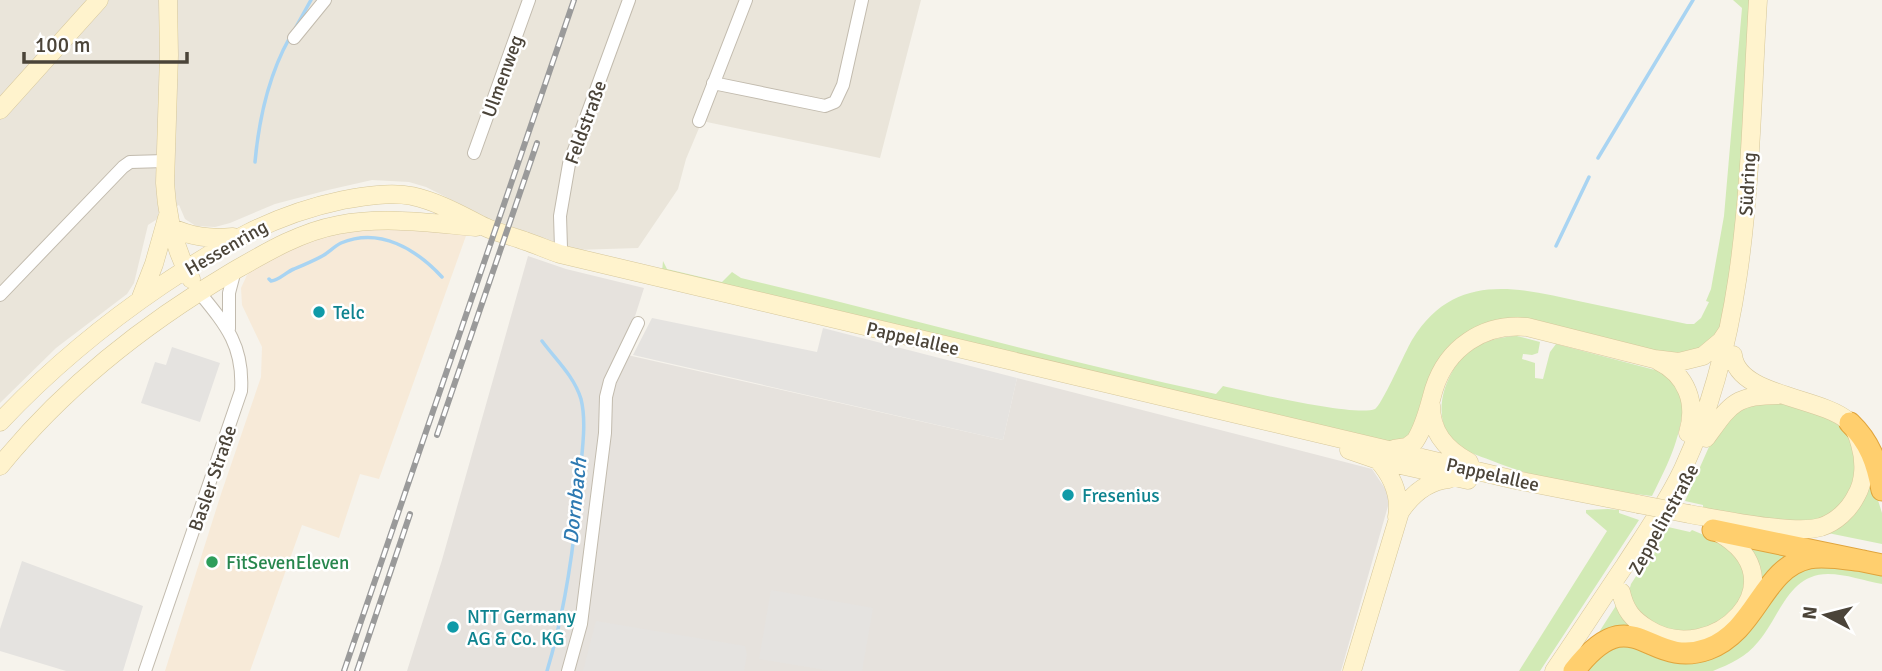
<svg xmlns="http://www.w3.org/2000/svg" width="1882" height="671" font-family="Signika,sans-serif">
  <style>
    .residential { fill: #eae5da }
    .commercial { fill: #f7ead8 }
    .industrial { fill: #e6e2dd }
    .green { fill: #d2eab5 }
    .parking { fill: #e5e3e0 }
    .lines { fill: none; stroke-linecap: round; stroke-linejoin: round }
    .stream { stroke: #a9d4f2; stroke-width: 3.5 }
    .street-casing { stroke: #c2bbae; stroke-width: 14 }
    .secondary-casing { stroke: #d6c79b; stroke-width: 19 }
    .highway-casing { stroke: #e0a43c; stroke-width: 23 }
    .street { stroke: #fff; stroke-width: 12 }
    .secondary { stroke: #fff3cd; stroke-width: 18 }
    .highway { stroke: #ffcf6e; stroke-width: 21 }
    .rail-casing { stroke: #9a9a9a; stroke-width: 6 }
    .rail { stroke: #fff; stroke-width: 3.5; stroke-dasharray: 10; stroke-linecap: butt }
    .secondary-bridge-casing { stroke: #d6c79b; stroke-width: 19; stroke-linecap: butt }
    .secondary-bridge { stroke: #fff3cd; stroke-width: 18 }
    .culture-dot { fill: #0f9aa8; stroke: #fff; stroke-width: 2.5 }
    .leisure-dot { fill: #2e9e5b; stroke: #fff; stroke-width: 2.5 }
    .labels { text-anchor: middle; stroke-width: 5; stroke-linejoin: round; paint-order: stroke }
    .street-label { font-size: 19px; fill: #4b4439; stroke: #fff }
    .culture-label { font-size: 19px; fill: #0d838f; stroke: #fff; text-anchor: start }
    .leisure-label { font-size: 19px; fill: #27864d; stroke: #fff; text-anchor: start }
    .water-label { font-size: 21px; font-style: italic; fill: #2e7ab2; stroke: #fff }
  </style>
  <rect width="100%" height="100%" fill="#f6f3ec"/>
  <path class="residential" d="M0 0H921L880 158 702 121 686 159 678 189 638 248 575 250 488 218 426 187 409 182 372 180 328 190 275 204 230 223 215 227 196 226 185 219 179 205 148 225 134 283 127 294 56 348 0 403Z"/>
  <path class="commercial" d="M391 225 467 233 379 479 360 474 339 538 302 525 250 671H165L221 494 261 377 262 347 242 305 241 288 247 275 263 260 316 238Z"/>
  <path class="industrial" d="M528 256 566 269 644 288 623 354 1003 440 1017 378 1372 469 1388 493V506L1341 671H407L442 560Z"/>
  <path class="green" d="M1733 0H1753L1741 206 1724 325 1708 345 1672 356 1501 320C1436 334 1431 379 1412 434L1400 441H1381L662 272 663 261 667 269 722 282 732 272 741 278C900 315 1057 360 1216 394L1223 386C1249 392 1356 417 1375 409 1381 407 1405 352 1412 340 1454 271 1517 287 1583 302 1618 309 1652 317 1687 324H1694L1701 318 1709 302 1706 301 1711 289 1724 216 1742 8Z
    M1517 336 1540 342 1538 353 1532 355 1523 354 1522 359 1535 363V378L1543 379 1550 352 1556 344 1655 370 1656 368 1664 372 1684 395C1682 436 1670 460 1652 496 1597 489 1542 481 1490 460 1480 456 1469 453 1460 447 1436 430 1438 398 1451 374 1464 349 1489 337 1517 336Z
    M1766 400C1796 406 1842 414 1854 446 1858 458 1855 476 1855 489L1828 518 1805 524 1703 510V505L1685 501 1712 440 1738 406Z
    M1868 468 1882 513V544L1823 532Z
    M1608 509 1619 510V513L1639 520 1540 671H1519L1607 531 1586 513V510Z
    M1668 527 1690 532 1692 530 1728 545 1747 574 1742 600 1721 624 1680 634 1643 621 1628 595 1631 584Z
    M1741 540 1806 553C1753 572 1762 627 1710 644 1665 658 1633 615 1594 640L1617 604C1622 614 1630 620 1639 627 1653 636 1667 644 1684 644 1725 645 1774 602 1754 558 1751 552 1745 546 1741 540Z
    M1838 565 1882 575V584C1865 581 1846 574 1828 574 1788 574 1780 617 1758 642 1746 657 1730 664 1713 671H1585L1617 641 1669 655 1770 593 1805 567Z"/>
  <path class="parking" d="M652 318 817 352 823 328 1017 378 1003 440 633 355Z
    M172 347 220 363 200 422 141 403 155 362 166 365Z
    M22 561 143 606 123 671H66L0 651V629Z
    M771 590 873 608 862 671H831L759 659Z
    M596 621 745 646 747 654 744 671H583Z"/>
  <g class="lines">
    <path class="stream" d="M296 27 311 0
      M1598 158 1693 0
      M255 162C259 118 268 76 290 37
      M1556 246 1589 177
      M269 279 271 281C280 280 286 272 294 269 305 264 314 261 324 255 330 251 335 246 341 243 380 227 416 249 442 277
      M542 341C556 360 574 376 581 399 586 419 583 444 581 464 576 533 567 605 547 671"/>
    <defs>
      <path id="street" d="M294 38 325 0
        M713 83 825 106 835 102 843 85 862 0
        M699 121 746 0
        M474 153 529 0
        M561 248 560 216 569 164 629 0
        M0 295 123 167 130 162 165 161
        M229 329V293L235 270
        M145 671 241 391C244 346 226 325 199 292
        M568 671 581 624 605 433 606 397 610 381 638 323"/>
      <path id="secondary" d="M168 0 169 55 165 183C167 218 174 248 191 279
        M0 110 99 0
        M170 227C192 237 209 239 233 237
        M140 300 154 264 167 218
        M1658 361C1687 375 1697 403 1688 433
        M1431 405C1431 432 1445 449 1469 462
        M0 422C49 370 103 325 162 285 222 245 271 215 343 200 365 196 390 192 412 196 439 202 461 215 485 227 498 233 512 236 525 241 537 245 548 250 560 254L1511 479 1638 504
        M1706 438C1730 405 1734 395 1778 395
        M1394 449 1407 447 1415 441C1425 426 1429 406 1434 389 1447 348 1483 323 1527 327L1654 359 1679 362 1703 356 1721 341 1727 332
        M1349 450 1378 460 1468 480
        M1378 460C1392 476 1401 495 1397 517
        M0 466C64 387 144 324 232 272 265 253 300 232 338 225 385 216 430 223 476 227
        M1689 514C1719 519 1794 535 1821 527 1836 522 1849 510 1856 496 1865 481 1865 461 1860 444 1858 436 1854 427 1848 421 1821 397 1737 396 1733 355
        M1621 592C1625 610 1632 619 1648 629 1713 670 1803 581 1719 533
        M1352 671 1400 512C1412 494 1427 481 1449 479
        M1554 671C1578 636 1601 600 1625 565 1645 534 1667 503 1683 469 1752 320 1748 160 1758 0"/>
      <path id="highway" d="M1850 423C1870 442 1877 463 1882 490
        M1713 530 1882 565
        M1574 671C1634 594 1647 671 1708 649 1758 630 1762 568 1809 558 1826 555 1846 559 1863 561"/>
    </defs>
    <use href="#street" class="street-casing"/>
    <use href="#secondary" class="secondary-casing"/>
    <use href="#highway" class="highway-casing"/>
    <use href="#street" class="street"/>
    <use href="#secondary" class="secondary"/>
    <use href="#highway" class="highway"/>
    <defs>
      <path id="rail" d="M437 435 537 143
        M344 671 574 0
        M357 671 410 514"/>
    </defs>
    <use href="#rail" class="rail-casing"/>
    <use href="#rail" class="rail"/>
    <defs>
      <path id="secondary-bridge" d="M1638 504 1689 514"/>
    </defs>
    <use href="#secondary-bridge" class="secondary-bridge-casing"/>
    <use href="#secondary-bridge" class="secondary-bridge"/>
  </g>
  <g class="culture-dot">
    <circle cx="319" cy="312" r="7"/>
    <circle cx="1068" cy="495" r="7"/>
    <circle cx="453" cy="627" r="7"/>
  </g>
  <circle class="leisure-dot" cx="212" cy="562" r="7"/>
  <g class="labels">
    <g class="street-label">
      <text transform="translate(502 76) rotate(-70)" y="7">Ulmenweg</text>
      <text transform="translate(585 122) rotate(-70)" y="7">Feldstraße</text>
      <text transform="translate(1747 184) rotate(-87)" y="7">Südring</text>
      <text transform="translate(226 247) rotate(-30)" y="7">Hessenring</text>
      <text transform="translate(913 338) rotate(13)" y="7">Pappelallee</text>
      <text transform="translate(1493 474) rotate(13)" y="7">Pappelallee</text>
      <text transform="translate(212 478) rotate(-71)" y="7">Basler Straße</text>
      <text transform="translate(1663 519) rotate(-61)" y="7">Zeppelinstraße</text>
    </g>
    <g class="culture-label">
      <text x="333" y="319">Telc</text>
      <text x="1082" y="502">Fresenius</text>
      <text x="467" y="623">NTT Germany<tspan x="467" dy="22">AG &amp; Co. KG</tspan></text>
    </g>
    <g class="leisure-label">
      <text x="226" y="569">FitSevenEleven</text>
    </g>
    <g class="water-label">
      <text transform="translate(575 501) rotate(-84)" y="7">Dornbach</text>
    </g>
  </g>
  <g transform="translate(1826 615) rotate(277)" stroke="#ffffff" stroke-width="5" paint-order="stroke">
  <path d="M0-5L12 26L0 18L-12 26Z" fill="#4b4439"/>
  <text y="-10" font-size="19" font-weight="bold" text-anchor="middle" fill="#4b4439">N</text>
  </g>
  <path d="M24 52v10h163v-10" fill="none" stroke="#4b4439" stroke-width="3.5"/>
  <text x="35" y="52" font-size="21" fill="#4b4439" stroke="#ffffff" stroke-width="5" paint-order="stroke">100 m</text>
</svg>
